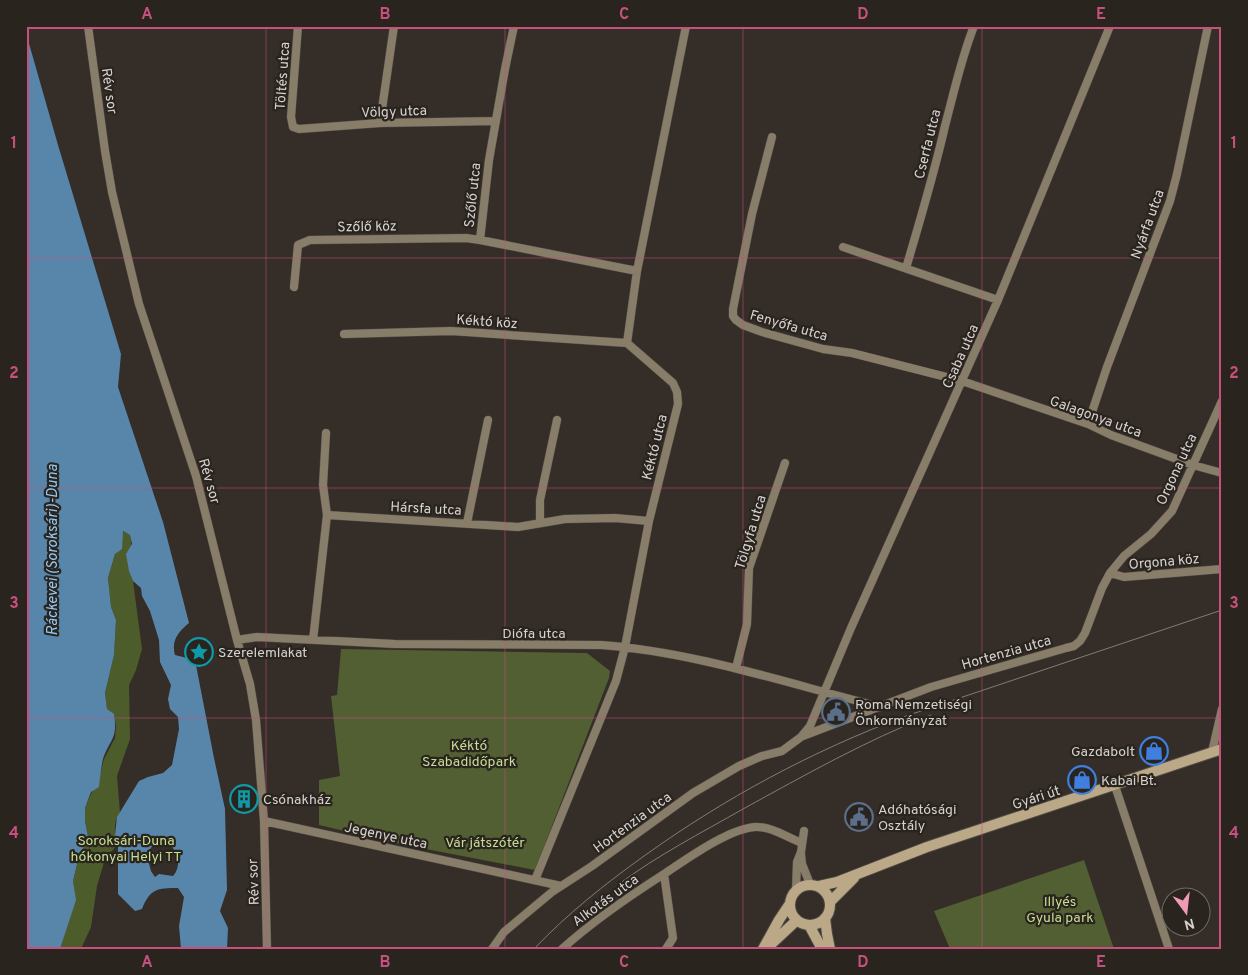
<svg xmlns="http://www.w3.org/2000/svg" width="1248" height="975" font-family="Overpass,sans-serif">
  <style>
    .green { fill: #515f32 }
    .forest { fill: #4d5c2b }
    .water { fill: #5886aa; fill-rule: evenodd }
    .lines { fill: none; stroke-linecap: round; stroke-linejoin: round }
    .street-casing { stroke: #514b46; stroke-width: 9 }
    .secondary-casing { stroke: #514b46; stroke-width: 12 }
    .street { stroke: #887d68; stroke-width: 8 }
    .secondary { stroke: #bba887; stroke-width: 10 }
    .tram { stroke: #827c78; stroke-width: 1 }
    .grid { fill: none; stroke: #c8507e; stroke-width: 1; stroke-opacity: 0.55 }
    .labels { text-anchor: middle; stroke-width: 4.5; stroke-linejoin: round; paint-order: stroke }
    .street-label { font-size: 14px; fill: #d6d2cf; stroke: #2a241f }
    .poi-label { font-size: 14px; fill: #d6d2cf; stroke: #2a241f; text-anchor: start }
    .park-label { font-size: 14px; fill: #c6df92; stroke: #2a241f }
    .water-label { font-size: 15px; font-style: italic; fill: #93c9f5; stroke: #2a241f }
    .neatline { fill: none; stroke: #c8507e; stroke-width: 2 }
    .grid-label { font-size: 16px; text-anchor: middle; font-weight: bold; fill: #c8507e }
  </style>
  <rect width="100%" height="100%" fill="#342d28"/>
  <path class="green" d="M341 649 587 653 610 671 609 678 535 870 405 845 319 825V780L340 776 331 696 337 695Z
    M1084 860 1114 949H950L934 911Z"/>
  <path class="forest" d="M122 531 130 535C134 552 125 564 133 581L142 649 136 670 129 685 130 739 117 776 120 813C113 822 114 834 118 844L105 859 97 886 91 927 81 949H60L75 900 73 881 78 860 88 837 85 821V808L101 771 104 759 115 738 116 726 114 715 107 709 105 693 114 655 116 620 111 607 108 578Z"/>
  <path class="water" d="M26 33 58 145 121 354 118 387 163 522 189 623C178 632 171 641 175 655L195 660 214 758 225 809 227 890 220 911 228 928 227 949H181L179 926 184 897 178 888C157 888 150 889 142 909L135 911 118 894V844L115 835 117 817 139 781 148 777 163 773 172 765 179 729 178 717 170 709 168 699 171 685 160 662 159 640 150 611 142 596 141 588 133 581 129 571 126 554 132 544 130 535 123 531 122 549 115 554 108 578 111 607 116 620 114 655 105 693 107 709 114 714C118 740 110 738 103 759 101 768 100 777 99 787L91 792 85 808V821L88 837 78 860 73 881 76 900 60 949H26ZM164 838C175 847 184 864 173 876L159 874 155 877 151 871 147 856C150 848 155 840 164 838Z"/>
  <g class="lines">
    <defs>
      <path id="street" d="M88 26 105 151 112 192 139 304 196 476 237 640 250 684 256 720 264 821 267 949
        M298 26 291 117 293 127 299 129 380 123 496 121
        M514 26 505 69 489 160 480 240 637 271
        M380 123 394 26
        M772 137 752 214 733 309V316L736 320 743 325 762 332 823 349 852 353 962 381 1088 424 1111 435 1193 465 1222 473
        M843 247 998 300
        M906 268C920 221 934 174 945 126 954 92 961 59 974 26
        M294 287 298 245 310 240 466 238 480 240
        M344 334 451 331 627 343
        M1088 424 1107 367 1170 201 1177 174 1208 26
        M326 433 323 485 327 515
        M467 523 488 420
        M540 523V500L557 420
        M1110 573 1124 577 1222 569
        M237 640 257 637 395 644 601 645C696 652 789 684 881 707
        M313 640 327 515 518 527 565 519 615 518 649 521
        M736 668 747 624 749 568 785 463
        M803 736 931 687 1066 648 1074 646 1080 641 1085 633 1102 588 1110 573 1124 556 1151 534 1172 511 1222 401
        M1212 752 1222 709
        M1115 786 1169 949
        M264 821 561 886
        M801 854 802 864 810 884
        M664 874 673 938 666 949
        M535 880 616 681 625 647 649 521 678 404 677 392 673 383 627 343 637 271 686 26
        M796 890 797 862 801 852 804 831
        M492 949 504 932 552 892 592 866 693 793 739 766 762 756 782 751 801 737 810 726 851 628 998 300 1110 26
        M562 949C594 920 628 897 664 874 687 859 728 829 755 827 771 826 788 838 802 843"/>
      <path id="secondary" d="M790 905a20 20 0 1 1 40 0a20 20 0 1 1-40 0Z
        M819 886 837 882 927 847 1222 749
        M830 902 854 878
        M825 918 827 934 830 949
        M809 925 822 949
        M767 948 797 920
        M763 949 779 920 789 905"/>
    </defs>
    <use href="#street" class="street-casing"/>
    <use href="#secondary" class="secondary-casing"/>
    <use href="#street" class="street"/>
    <use href="#secondary" class="secondary"/>
    <path class="tram" d="M619 884C658 855 701 833 743 809 805 775 865 741 931 715
      M534 949C567 914 605 884 644 856 725 798 812 751 906 716L1222 610"/>
  </g>
  <path class="grid" d="M266 26V949M505 26V949M743 26V949M982 26V949M26 258H1222M26 488H1222M26 718H1222"/>
  <defs>
    <symbol id="sight-ring" viewBox="-11 -11 22 22"><circle r="9.5" fill="#2a241f" stroke="#0f9aa8" stroke-width="1.5"/><path d="M0-6L1.8-2.2L6-1.7L2.9 1.2L3.7 5.4L0 3.3L-3.7 5.4L-2.9 1.2L-6-1.7L-1.8-2.2Z" fill="#0f9aa8"/></symbol>
    <symbol id="civic-ring" viewBox="-11 -11 22 22"><circle r="9.5" fill="#2a241f" stroke="#5c6f8a" stroke-width="1.5"/><path d="M-.6-6.5H3V-4.5H.6V-3L4-1V1h2V6H-6V1h2V-1L-.6-3ZM-1.2 2.5V6h2.4V2.5Z" fill="#5c6f8a"/></symbol>
    <symbol id="shop-ring" viewBox="-11 -11 22 22"><circle r="9.5" fill="#2a241f" stroke="#3f7fe0" stroke-width="1.5"/><path d="M-5-2.5h2.3a2.7 3.5 0 0 1 5.4 0H5L5.5 6h-11ZM-1.5-2.5h3a1.5 2.3 0 0 0-3 0Z" fill="#3f7fe0"/></symbol>
    <symbol id="building-ring" viewBox="-11 -11 22 22"><circle r="9.5" fill="#2a241f" stroke="#0f9aa8" stroke-width="1.5"/><path d="M-4-6H4V6H1V3H-1V6H-4ZM-2.5-4.3h1.7v1.8h-1.7ZM.8-4.3h1.7v1.8H.8ZM-2.5-1h1.7V.8h-1.7ZM.8-1h1.7V.8H.8Z" fill="#0f9aa8"/></symbol>
  </defs>
  <g fill-rule="evenodd">
    <use href="#sight-ring" x="183" y="636" width="32" height="32"/>
    <use href="#civic-ring" x="820" y="696" width="32" height="32"/>
    <use href="#shop-ring" x="1138" y="735" width="32" height="32"/>
    <use href="#shop-ring" x="1066" y="764" width="32" height="32"/>
    <use href="#building-ring" x="228" y="783" width="32" height="32"/>
    <use href="#civic-ring" x="843" y="801" width="32" height="32"/>
  </g>
  <g class="labels">
    <g class="street-label">
      <text transform="translate(282 76) rotate(-86)" y="5">Töltés utca</text>
      <text transform="translate(110 91) rotate(82)" y="5">Rév sor</text>
      <text transform="translate(394 111) rotate(-2)" y="5">Völgy utca</text>
      <text transform="translate(927 144) rotate(-76)" y="5">Cserfa utca</text>
      <text transform="translate(472 195) rotate(-84)" y="5">Szőlő utca</text>
      <text transform="translate(1147 224) rotate(-70)" y="5">Nyárfa utca</text>
      <text transform="translate(367 226) rotate(-1)" y="5">Szőlő köz</text>
      <text transform="translate(487 321) rotate(4)" y="5">Kéktó köz</text>
      <text transform="translate(789 325) rotate(16)" y="5">Fenyőfa utca</text>
      <text transform="translate(960 356) rotate(-66)" y="5">Csaba utca</text>
      <text transform="translate(1096 416) rotate(20)" y="5">Galagonya utca</text>
      <text transform="translate(654 447) rotate(-76)" y="5">Kéktó utca</text>
      <text transform="translate(1176 469) rotate(-65)" y="5">Orgona utca</text>
      <text transform="translate(210 481) rotate(74)" y="5">Rév sor</text>
      <text transform="translate(426 508) rotate(3)" y="5">Hársfa utca</text>
      <text transform="translate(750 532) rotate(-73)" y="5">Tölgyfa utca</text>
      <text transform="translate(1164 561) rotate(-5)" y="5">Orgona köz</text>
      <text x="534" y="638">Diófa utca</text>
      <text transform="translate(1006 652) rotate(-16)" y="5">Hortenzia utca</text>
      <text transform="translate(1036 797) rotate(-18)" y="5">Gyári út</text>
      <text transform="translate(632 822) rotate(-36)" y="5">Hortenzia utca</text>
      <text transform="translate(386 835) rotate(12)" y="5">Jegenye utca</text>
      <text transform="translate(253 882) rotate(-92)" y="5">Rév sor</text>
      <text transform="translate(605 900) rotate(-36)" y="5">Alkotás utca</text>
    </g>
    <g class="poi-label">
      <text x="218" y="657">Szerelemlakat</text>
      <text x="855" y="709">Roma Nemzetiségi<tspan x="855" dy="16">Önkormányzat</tspan></text>
      <text x="1135" y="756" text-anchor="end">Gazdabolt</text>
      <text x="1101" y="785">Kabai Bt.</text>
      <text x="263" y="804">Csónakház</text>
      <text x="878" y="814">Adóhatósági<tspan x="878" dy="16">Osztály</tspan></text>
    </g>
    <g class="park-label">
      <text x="469" y="750">Kéktó<tspan x="469" dy="16">Szabadidőpark</tspan></text>
      <text x="126" y="845">Soroksári-Duna<tspan x="126" dy="16">hókonyai Helyi TT</tspan></text>
      <text x="485" y="847">Vár játszótér</text>
      <text x="1060" y="906">Illyés<tspan x="1060" dy="16">Gyula park</tspan></text>
    </g>
    <g class="water-label">
      <text transform="translate(52 550) rotate(-90)" y="5">Ráckevei (Soroksári)-Duna</text>
    </g>
  </g>
  <rect width="1248" height="975" fill="none" stroke="#2a241f" stroke-width="55"/>
  <g transform="translate(1186 912) rotate(165)"><circle r="24" fill="#2a241f" stroke="#6f6a65"/>
  <path d="M0-4L9 19L0 12L-9 19Z" fill="#f09ab6"/>
  <text y="-8" font-size="14" font-weight="bold" text-anchor="middle" fill="#d6d2cf">N</text>
  </g>
  <rect x="28" y="28" width="1192" height="920" class="neatline"/>
  <g class="grid-label">
    <text x="147" y="19">A</text>
    <text x="385" y="19">B</text>
    <text x="624" y="19">C</text>
    <text x="863" y="19">D</text>
    <text x="1101" y="19">E</text>
    <text x="14" y="148">1</text>
    <text x="1234" y="148">1</text>
    <text x="14" y="378">2</text>
    <text x="1234" y="378">2</text>
    <text x="14" y="608">3</text>
    <text x="1234" y="608">3</text>
    <text x="14" y="838">4</text>
    <text x="1234" y="838">4</text>
    <text x="147" y="967">A</text>
    <text x="385" y="967">B</text>
    <text x="624" y="967">C</text>
    <text x="863" y="967">D</text>
    <text x="1101" y="967">E</text>
  </g>
</svg>
